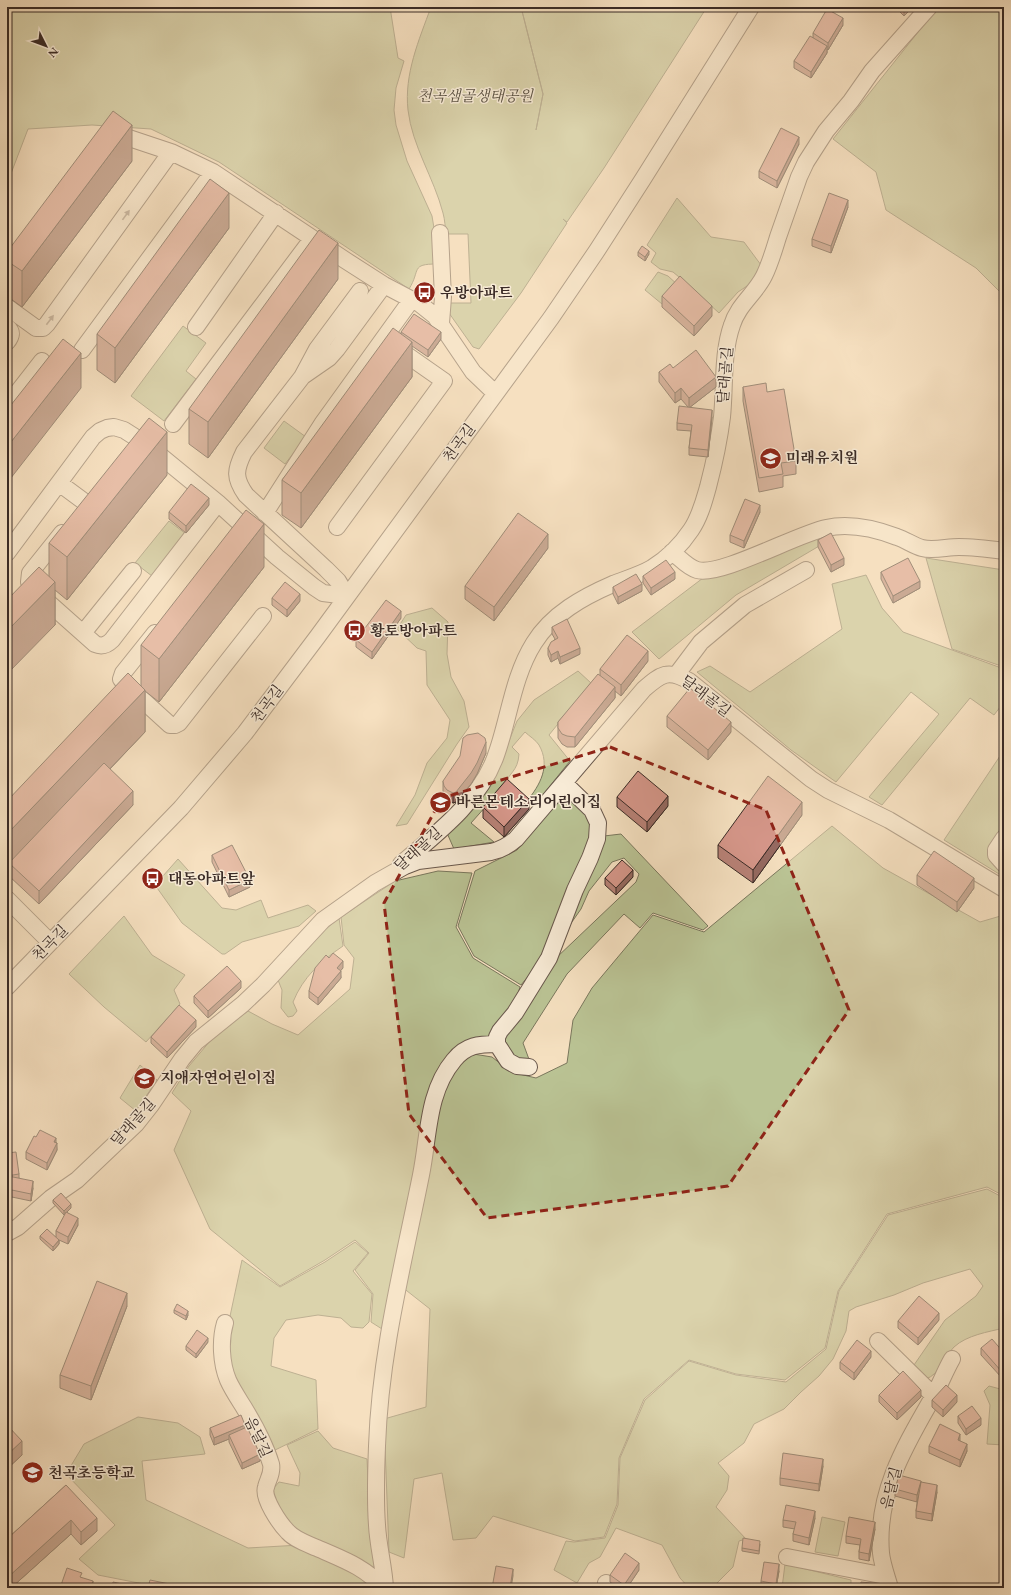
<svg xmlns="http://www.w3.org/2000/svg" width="1011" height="1595" font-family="'EB Garamond','Noto Serif KR',serif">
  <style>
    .green { fill: #bac394; stroke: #7a775d }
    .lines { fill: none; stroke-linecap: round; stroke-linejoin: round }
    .minor-casing { stroke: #69584c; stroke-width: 18 }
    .minor { stroke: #f8ebd6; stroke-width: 16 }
    .wall { fill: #b78176; stroke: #3a2b26 }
    .shaded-wall { fill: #956960; stroke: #3a2b26 }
    .building { fill: #d59689; stroke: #3a2b26 }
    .oneway { fill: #998b7e }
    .marked { fill: none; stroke: #8f2418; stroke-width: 3; stroke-dasharray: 8 5; stroke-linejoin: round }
    .labels { text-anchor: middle; stroke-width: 3; stroke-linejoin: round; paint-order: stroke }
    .park-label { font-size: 15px; font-style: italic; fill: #5a5142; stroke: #f8ebd6 }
    .poi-label { font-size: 15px; font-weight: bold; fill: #3a2b26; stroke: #f8ebd6; text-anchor: start }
    .street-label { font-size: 15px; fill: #3a2b26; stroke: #f8ebd6 }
  </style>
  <rect width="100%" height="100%" fill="#f5e0c0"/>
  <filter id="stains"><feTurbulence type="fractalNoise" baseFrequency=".005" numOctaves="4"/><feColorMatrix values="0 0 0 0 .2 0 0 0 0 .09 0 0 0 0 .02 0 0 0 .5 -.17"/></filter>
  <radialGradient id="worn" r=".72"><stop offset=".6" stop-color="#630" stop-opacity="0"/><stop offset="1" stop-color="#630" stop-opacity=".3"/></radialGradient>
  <path class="green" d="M7 7H390L398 58 404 61 396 88 394 110 396 125 407 161 432 216 435 234 437 264C410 264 421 270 409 289L219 162 151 129 92 125 28 129 7 184Z
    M431 7H521L543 94 536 130 543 94 521 7H707L604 168 567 222 563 219 567 223 521 293 479 349 473 347 449 313 448 303H471L468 234H446C445 227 445 220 443 213 434 178 412 146 408 110 404 74 419 40 431 7Z
    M938 7H1004V296L976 268 886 210 876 172 833 139Z
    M677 198 711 237 744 242 761 265 750 284 738 292 719 313 685 282 673 272 660 269 651 262 656 253 647 245Z
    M658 272 668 276 679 286 662 304 645 290Z
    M183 326 206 343 186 371 196 379 164 421 131 396Z
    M284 421 306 437 285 464 264 448Z
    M169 521 186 534 152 576 135 563Z
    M828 533 831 539 736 595 659 659 632 632 703 578 738 570Z
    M926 558 1004 570V667L952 649Z
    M866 575 882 608 903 632 1004 669V702L994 715 970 698 882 805 869 797 939 714 911 692 836 782 791 750 697 672 710 666 750 692 842 629 832 584Z
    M432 608 448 622 447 654 451 677 464 701 469 727 457 744 407 824 396 826 415 795 427 763 447 738 450 720 427 685 426 651 417 648 397 629 406 615Z
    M578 671 591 683 549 735 570 761 533 807 527 801C540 785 551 766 539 745 536 740 529 736 525 732L512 747 519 754C518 772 508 773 504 786L471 823 494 842 454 849 447 833 507 746 517 721 534 700Z
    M1004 750V877L944 840Z
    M566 793 588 813 592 838 544 957 521 985 474 956 458 926 475 871 517 850Z
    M832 826 883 868 980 922 1004 915V1196L987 1187 887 1214 838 1291 825 1348 785 1380 736 1374 689 1360 644 1399 619 1458 617 1504 604 1537 575 1541 493 1516 476 1538 453 1540 442 1473 414 1479 404 1558 389 1552 384 1419 426 1407 430 1309 402 1287 436 1107 445 1083 467 1053 492 1057 511 1072 536 1078 567 1063 573 1020 592 988 653 915 704 932Z
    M621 834 708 926 703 930 653 913 640 928 624 914 567 974 523 1043 530 1062 518 1061 503 1042 505 1032 555 959 636 882 639 874 624 858 612 862 589 891 581 909 567 929 604 836Z
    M178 859 222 908 236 910 261 900 268 918 308 905 316 911 299 926 242 942 225 954H222L182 923 155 885Z
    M438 871 472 873 456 927 473 958 520 987 513 1010 493 1039 452 1058 382 1329 371 1322 373 1294 355 1270 369 1253 355 1240 325 1260 280 1286 210 1229 174 1150 191 1111 172 1093 189 1066 216 1034 248 1011 272 1024 298 1035 350 989 354 958 344 945 341 917 395 881Z
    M124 916 152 955 185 975 174 990 180 1004 146 1042 104 1007 69 974Z
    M339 918 343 946C321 961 303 977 293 1002L297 1011 293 1016 288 1017 281 1008 282 990 278 980 326 929Z
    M140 1065 157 1080 136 1111 120 1098Z
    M987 1189 1004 1198V1328C988 1332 967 1335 954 1347 944 1357 940 1374 926 1379L914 1365 945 1320 976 1296 983 1286 970 1269 923 1283 894 1295 856 1307 849 1311 846 1331 833 1359 819 1376 801 1392 784 1409 754 1424 744 1443 718 1463 729 1476 727 1490 716 1507 746 1539 739 1541 733 1567 716 1584 705 1588H689L680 1578 662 1545 616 1528 600 1557 589 1563 577 1583 554 1570 566 1541 574 1542 605 1538 618 1505 620 1458 645 1400 689 1361 736 1375 786 1382 826 1349 839 1291 888 1215Z
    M355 1242 368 1253 353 1271 372 1294 369 1322 363 1328 351 1327 341 1318 318 1315 286 1320 274 1338 271 1366 316 1380 318 1429 271 1452 227 1361 229 1321 242 1260 280 1287 325 1262Z
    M989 1386 1004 1390V1445L987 1444 990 1405 984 1391Z
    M138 1417 178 1423 200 1437 205 1454 142 1461 146 1500 248 1548 300 1545 328 1557 379 1588H164L98 1575 79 1559 115 1525 66 1474 84 1444Z
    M318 1431 333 1448 367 1459 370 1524 376 1574 291 1528 273 1497V1489L279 1482 299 1486 300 1473 287 1445Z
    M822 1517 845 1522 838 1556 815 1552Z
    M785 1564 851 1580V1588H782Z"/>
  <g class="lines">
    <defs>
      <path id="minor" d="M111 135 123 136 171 152 213 172 345 260 384 285 420 304 435 316 473 372 495 393
        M440 233 443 297 441 323
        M7 307 36 328H43L47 324 171 152
        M7 327C13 332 11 337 7 342
        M196 327 276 213
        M82 350 213 172
        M303 376 329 358 337 349 384 285
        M7 406 42 361
        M173 424 312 239
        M59 483 86 503
        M265 513 322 424 412 299
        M337 527 444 381 394 346
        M62 533 30 573 29 582 32 588 95 644C102 647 107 645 112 640L218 503
        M672 552C680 558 687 567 697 570 720 577 797 534 826 528 849 523 876 529 897 537 906 540 914 546 922 548 933 551 947 547 959 547 974 547 989 549 1004 551
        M7 553 93 437 100 431 107 428 114 427 124 430 146 444 218 503 277 557 314 587 323 593 347 596
        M347 596 338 581 326 569 246 495C234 478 235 470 244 452L302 377 317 349 360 291
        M83 633 133 571
        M155 633 123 673 121 679 124 683 170 725H175L179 723 263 616
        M677 674 701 642 745 605 806 570
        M1004 838 996 850V855L1004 864
        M401 864C436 834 478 803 495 758 509 721 512 678 534 643 552 614 583 597 613 584 626 579 640 575 652 568 668 558 681 545 691 530 700 517 704 501 708 487 714 464 719 441 722 417 725 388 722 353 732 325 738 305 755 294 764 276 770 264 774 250 778 237 785 217 792 197 799 177L806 162 826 131 851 101 872 71 929 7
        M7 899 50 942
        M7 987 181 808 245 733 318 636 551 318 596 252 643 179 751 7
        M529 1067 517 1066 508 1061 497 1044V1037L500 1031 515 1013 549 958 575 890 590 858 597 839 598 823 592 810 564 783
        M7 1233 18 1227 51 1198 77 1180 136 1124 151 1105 182 1059 196 1042 243 1004 263 985 323 920 375 883 405 866 418 861 491 852C501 850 508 846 516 839L644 689C661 674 668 669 689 681L811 779 828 790 889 820 1004 889
        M225 1323C220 1340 221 1363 228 1380 232 1389 238 1398 243 1406 254 1424 265 1444 271 1464 273 1473 268 1479 266 1487 262 1498 280 1524 288 1532 295 1540 308 1544 317 1548 344 1560 363 1566 384 1588
        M878 1341 934 1396
        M787 1557 886 1576
        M606 1583 614 1588
        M385 1588C384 1567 378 1546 377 1525 375 1499 376 1472 377 1446 380 1354 403 1265 421 1175 429 1136 427 1092 454 1060 466 1045 479 1044 497 1044
        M890 1588C887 1577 882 1564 881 1553 876 1493 905 1446 933 1397 940 1385 945 1371 952 1359"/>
    </defs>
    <use href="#minor" class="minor-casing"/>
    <use href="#minor" class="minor"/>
  </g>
  <path class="wall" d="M895 7H913L904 16Z
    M843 25 828 50 827 49V53L811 78 794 68V61L813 38V33Z
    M799 144 777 188 759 178V171Z
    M132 161 22 307 7 296V252Z
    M848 207 831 253 812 246V239Z
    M229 228 115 383 97 370V334Z
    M638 252 649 254 645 261 638 256Z
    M338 279 208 458 189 444V409Z
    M662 296 712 316 694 336 662 307Z
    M401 332 441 339 428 357 412 346V377L301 528 282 515V480L401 335Z
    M673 368 716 387 690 407 712 417 708 457 689 455V448L691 431 677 430V423L688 407 681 399 675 403 659 382V372Z
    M743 387 767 392 796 461V474L783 476V487L759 492 743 401Z
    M167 475 67 600 55 590V625L49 577V543Z
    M209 505 186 533 169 519V512Z
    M760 512 744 548 730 542V535Z
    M818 540 844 565 831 572 818 547Z
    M548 548 494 621 465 599V586Z
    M264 567 159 702 145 691V732L110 769 133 805 39 904 9 876V874L8 875 7 874V801L141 686V645Z
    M881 572 920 588 893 603 881 579Z
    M643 576 675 579 651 595 643 583Z
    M613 587 642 591 618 604 613 594Z
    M272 598 300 601 287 617 272 605Z
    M401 618 372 659 356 647V640Z
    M552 627 580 654 560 664 558 658 551 662 548 655V648L555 639 552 634Z
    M648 661 621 696 615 691V698L575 747H567L562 744 558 738V722L600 676V669Z
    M1004 697V714L1001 712V701Z
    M667 716 731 732 708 760 667 727Z
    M486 753 477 774 471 784 456 802 453 803 447 800 444 797 443 791V781Z
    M617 797 668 806 647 832 617 807Z
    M483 807 529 809 504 837 483 818Z
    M802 815 753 883 718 858V845Z
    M212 855 250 887 229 897 212 862Z
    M917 875 974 888 957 912 917 885Z
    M633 877 616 895 605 885V878Z
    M329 958 343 968 340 971 341 978 318 1005 309 998V991Z
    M241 988 208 1018 194 1003V996Z
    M196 1027 167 1058 151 1043V1037Z
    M36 1137 56 1142 57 1150 47 1170 26 1159V1152Z
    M7 1153 19 1174V1178L33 1188 31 1201 7 1196V1183L8 1180 7 1177Z
    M53 1200 71 1208 67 1212 78 1225 68 1244 59 1240V1244L53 1251 40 1239V1236L56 1237V1231L66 1213 64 1215 53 1203Z
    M127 1306 91 1400 60 1388V1375Z
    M174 1310 188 1315 186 1320 174 1313Z
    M939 1320 918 1345 898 1328V1321Z
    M208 1342 196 1358 186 1350V1346Z
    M981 1348 1004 1353 1002 1378 981 1355Z
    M871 1357 854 1380 840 1369V1362Z
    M879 1395 921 1397 897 1420 879 1402Z
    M932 1400 957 1402 943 1417 932 1407Z
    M958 1416 981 1425 966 1435 958 1423Z
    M7 1425 22 1455 8 1468 7 1467Z
    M210 1428H245L260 1461 242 1469 229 1442V1439L214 1445 210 1435Z
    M960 1441 967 1451 960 1467 929 1453V1446Z
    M823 1466 819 1491 780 1485V1478Z
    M921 1483 937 1492 932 1521 916 1518V1511L918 1496 917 1502 895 1496V1489Z
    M66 1485 97 1531 81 1545 71 1534 11 1588H7V1539Z
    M815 1518 809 1545 793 1541V1534L795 1529 783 1527V1520Z
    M875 1529 869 1561 859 1559V1552L860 1545 846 1543V1536Z
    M760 1544 759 1554 742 1551V1548Z
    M639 1570 627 1588H619L610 1582V1575Z
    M779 1571 776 1588H761V1581Z"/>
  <path class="shaded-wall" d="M904 7H913L904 16Z
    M843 18V25L828 50V43Z
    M827 46V53L811 78V72Z
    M132 125V161L22 307V271Z
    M799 137V144L777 188V181Z
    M229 193V228L115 383V348Z
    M848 200V207L831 253V246Z
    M338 243V279L208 458V422Z
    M649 251V254L645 261V257Z
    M712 306V316L694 336V326Z
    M441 332V339L428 357V350Z
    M412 342V377L301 528V493Z
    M81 353V388L7 483V447Z
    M716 377V387L689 408V398Z
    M681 388V399L675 403V393Z
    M712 410V417L708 457V450Z
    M167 432V475L67 600V557Z
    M209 498V505L186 533V526Z
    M760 505V512L744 548V541Z
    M264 524V567L159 702V659Z
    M548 534V548L494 621V607Z
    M844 558V565L831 572V565Z
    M675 572V579L651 595V588Z
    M920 581V588L893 603V596Z
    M55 582V625L7 674V631Z
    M642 584V591L618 604V597Z
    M300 594V601L287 617V610Z
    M401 611V618L372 659V652Z
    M580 648V654L560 664V657Z
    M558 651V658L551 662V655Z
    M648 651V661L621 696V685Z
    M615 687V698L575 747V737Z
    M145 690V732L15 868 9 863V874L8 875V833Z
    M731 722V732L708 760V750Z
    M486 742V753L477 774 471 784 456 802 453 803V793Z
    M133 791V805L39 904V891Z
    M668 796V806L647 832V822Z
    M529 799V809L504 837V827Z
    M802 802V815L753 883V870Z
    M633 870V877L616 895V888Z
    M974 878V888L957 912V902Z
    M250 880V887L229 897V890Z
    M343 961V968L337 975V968Z
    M341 971V978L318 1005V998Z
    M241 981V988L208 1018V1011Z
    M196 1020V1027L167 1058V1052Z
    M56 1138V1145L57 1143V1150L47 1170V1163L54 1142Z
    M33 1181V1188L31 1201V1194Z
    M71 1204V1208L64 1215V1211Z
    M78 1218V1225L68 1244V1237Z
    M59 1240V1244L53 1251V1247Z
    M127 1293V1306L91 1400V1386Z
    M188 1311V1315L186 1320V1316Z
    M939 1313V1320L918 1345V1338Z
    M208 1338V1342L196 1358V1354Z
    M871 1351V1357L854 1380V1373Z
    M1004 1369V1376L1002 1378V1372Z
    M921 1390V1397L897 1420V1413Z
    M957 1395V1402L943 1417V1410Z
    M981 1418V1425L966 1435V1429Z
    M245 1425V1432L229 1435V1439L214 1445V1438Z
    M960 1434V1441L958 1440Z
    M22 1441V1455L8 1468V1454Z
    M967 1444V1451L960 1467V1460Z
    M260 1454V1461L242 1469V1463Z
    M823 1459V1466L819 1491V1484Z
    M921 1481V1488L917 1502V1495Z
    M937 1485V1492L932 1521V1514Z
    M815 1511V1518L809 1545V1538Z
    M97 1518V1531L81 1545V1532Z
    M71 1520V1534L11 1588H7V1578Z
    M875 1522V1529L869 1561V1554Z
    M639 1563V1570L627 1588H624V1585Z
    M779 1564V1571L776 1588V1584Z
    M513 1569V1576L511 1588H510Z
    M93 1581V1588H90Z"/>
  <path class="building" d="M827 9 843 18 828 43 813 33Z
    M810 36 827 46 811 72 794 61Z
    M113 111 132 125 22 271 7 261V252Z
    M781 128 799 137 777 181 759 171Z
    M210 179 229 193 115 348 97 334Z
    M829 193 848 200 831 246 812 239Z
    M319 230 338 243 208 422 189 409Z
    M642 246 649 251 645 257 638 252Z
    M680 276 712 306 694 326 662 296Z
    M414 314 441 332 428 350 401 332Z
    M393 328 412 342 301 493 282 480Z
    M63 339 81 353 7 447V410Z
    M696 350 716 377 689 398 681 388 675 393 659 372 670 364 673 368Z
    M766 383 767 392 784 389 796 461 781 463 783 474 759 478 743 387Z
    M679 406 712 410 708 450 689 448 692 425 677 423Z
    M149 418 167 432 67 557 49 543Z
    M191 484 209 498 186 526 169 512Z
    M745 499 760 505 744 541 730 535Z
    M246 510 264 524 159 659 141 645Z
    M518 513 548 534 494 607 465 586Z
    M831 533 844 558 831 565 818 540Z
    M908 558 920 581 893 596 881 572Z
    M666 560 675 572 651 588 643 576Z
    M39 567 55 582 7 631V600Z
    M636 574 642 584 618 597 613 587Z
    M285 582 300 594 287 610 272 598Z
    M386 600 401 611 372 652 356 640Z
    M567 619 580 648 560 657 558 651 551 655 548 648 551 642 558 638 552 627Z
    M627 635 648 651 621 685 600 669Z
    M128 673 145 690 8 833 7 831V801Z
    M598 674 615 687 575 737 567 736 562 734 558 728V722Z
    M690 688 731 722 708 750 667 716Z
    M1004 697V704L1001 701Z
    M478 733 485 738 486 742 477 763 471 773 456 792 453 793 447 790 444 786 443 781 460 756 463 738 467 735Z
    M104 763 133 791 39 891 9 863Z
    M638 771 668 796 647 822 617 797Z
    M768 776 802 802 753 870 718 845Z
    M507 779 529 799 504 827 483 807Z
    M232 845 250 880 229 890 212 855Z
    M934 851 974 878 957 902 917 875Z
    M622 860 633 870 616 888 605 878Z
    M333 953 343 961 337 968 341 971 318 998 309 991 315 968 326 955 329 958Z
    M227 966 241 981 208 1011 194 996Z
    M179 1005 196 1020 167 1052 151 1037Z
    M40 1130 56 1138 54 1142 57 1143 47 1163 26 1152 34 1136 36 1137Z
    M16 1152 19 1174 7 1176V1153Z
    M8 1176 33 1181 31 1194 7 1189V1183Z
    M61 1193 71 1204 64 1211 53 1200Z
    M66 1212 78 1218 68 1237 56 1231Z
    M47 1229 59 1240 53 1247 40 1236Z
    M97 1281 127 1293 91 1386 60 1375Z
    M919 1296 939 1313 918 1338 898 1321Z
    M177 1304 188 1311 186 1316 174 1310Z
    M197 1330 208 1338 196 1354 186 1346Z
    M992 1339 1004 1353V1369L1002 1372 981 1348Z
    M857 1340 871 1351 854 1373 840 1362Z
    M903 1371 921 1390 897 1413 879 1395Z
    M946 1385 957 1395 943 1410 932 1400Z
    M972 1406 981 1418 966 1429 958 1416Z
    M241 1415 245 1425 214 1438 210 1428Z
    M940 1424 960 1434 958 1440 967 1444 960 1460 929 1446Z
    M7 1425 22 1441 8 1454H7Z
    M247 1427 260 1454 242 1463 229 1435Z
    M783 1453 823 1459 819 1484 780 1478Z
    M899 1475 921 1481 917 1495 895 1489Z
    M921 1482 937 1485 932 1514 916 1511Z
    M66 1485 97 1518 81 1532 71 1520 7 1578V1539Z
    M786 1505 815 1511 809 1538 793 1534 796 1522 783 1520Z
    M849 1517 875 1522 869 1554 859 1552 861 1539 846 1536Z
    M743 1538 760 1541 759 1551 742 1548Z
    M625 1553 639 1563 624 1585 610 1575Z
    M764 1562 779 1564 776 1584 761 1581Z
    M496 1566 513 1569 510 1588H492Z
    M67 1568 82 1573 80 1577 93 1581 90 1588H60Z
    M150 1580 189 1588H148Z
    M113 1582 141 1588H112Z
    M861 1582 882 1584 881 1588H860Z
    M463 1584 473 1587V1588H462Z"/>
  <defs><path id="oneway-solid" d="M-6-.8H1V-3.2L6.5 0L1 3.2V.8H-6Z"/></defs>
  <g class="oneway">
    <use href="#oneway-solid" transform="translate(126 215) rotate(-54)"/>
    <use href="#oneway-solid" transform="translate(50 320) rotate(-53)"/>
  </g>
  <path d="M0 0H1011V1595H0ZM610 747 766 810 849 1010 728 1186 487 1218 409 1114 384 903 442 798Z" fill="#f5e0c0" fill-opacity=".55" fill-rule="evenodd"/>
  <path class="marked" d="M610 747 766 810 849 1010 728 1186 487 1218 409 1114 384 903 442 798Z"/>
  <defs>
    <symbol id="bus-disc" viewBox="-11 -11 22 22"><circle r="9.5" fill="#8f2418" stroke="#f8ebd6"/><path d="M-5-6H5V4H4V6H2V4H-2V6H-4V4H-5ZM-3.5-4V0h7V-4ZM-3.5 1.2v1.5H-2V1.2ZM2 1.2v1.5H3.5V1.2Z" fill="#fff"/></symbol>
    <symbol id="school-disc" viewBox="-11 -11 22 22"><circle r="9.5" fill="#8f2418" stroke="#f8ebd6"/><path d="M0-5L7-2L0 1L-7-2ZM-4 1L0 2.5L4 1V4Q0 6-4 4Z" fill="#fff"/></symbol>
  </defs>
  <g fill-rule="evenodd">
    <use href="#bus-disc" x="412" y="280" width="25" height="25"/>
    <use href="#school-disc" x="758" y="446" width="25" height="25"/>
    <use href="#bus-disc" x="342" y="618" width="25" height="25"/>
    <use href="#school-disc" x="428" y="790" width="25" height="25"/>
    <use href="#bus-disc" x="140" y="866" width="25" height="25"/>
    <use href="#school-disc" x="132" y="1066" width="25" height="25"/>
    <use href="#school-disc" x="20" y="1460" width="25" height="25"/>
  </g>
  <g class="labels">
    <g class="park-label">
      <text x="475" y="101">천곡샘골생태공원</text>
    </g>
    <g class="poi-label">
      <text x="440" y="298">우방아파트</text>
      <text x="786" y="463">미래유치원</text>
      <text x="370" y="636">황토방아파트</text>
      <text x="456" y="807">바른몬테소리어린이집</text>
      <text x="168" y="884">대동아파트앞</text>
      <text x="160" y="1083">지애자연어린이집</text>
      <text x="48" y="1478">천곡초등학교</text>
    </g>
    <g class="street-label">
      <text transform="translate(725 375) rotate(-85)" y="5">달래골길</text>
      <text transform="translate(459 443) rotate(-54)" y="5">천곡길</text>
      <text transform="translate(706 696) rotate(37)" y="5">달래골길</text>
      <text transform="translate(267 704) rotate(-53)" y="5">천곡길</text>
      <text transform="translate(418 849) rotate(-42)" y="5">달래골길</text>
      <text transform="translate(50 943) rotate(-46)" y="5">천곡길</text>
      <text transform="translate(133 1122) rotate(-48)" y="5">달래골길</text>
      <text transform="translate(258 1437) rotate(65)" y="5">음달길</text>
      <text transform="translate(891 1488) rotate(-75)" y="5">음달길</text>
    </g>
  </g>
  <rect width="1011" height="1595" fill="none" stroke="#f5e0c0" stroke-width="24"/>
  <rect x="8" y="8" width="995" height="1579" fill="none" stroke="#3a2b26" stroke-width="2"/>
  <rect x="12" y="12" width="987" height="1571" fill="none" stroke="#3a2b26"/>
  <g transform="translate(46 46) rotate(132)" stroke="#f8ebd6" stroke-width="3" paint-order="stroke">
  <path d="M0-3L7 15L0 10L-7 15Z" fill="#3a2b26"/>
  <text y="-6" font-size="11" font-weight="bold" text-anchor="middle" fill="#3a2b26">N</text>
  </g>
  <rect width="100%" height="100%" filter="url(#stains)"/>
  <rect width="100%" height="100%" fill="url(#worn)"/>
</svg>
